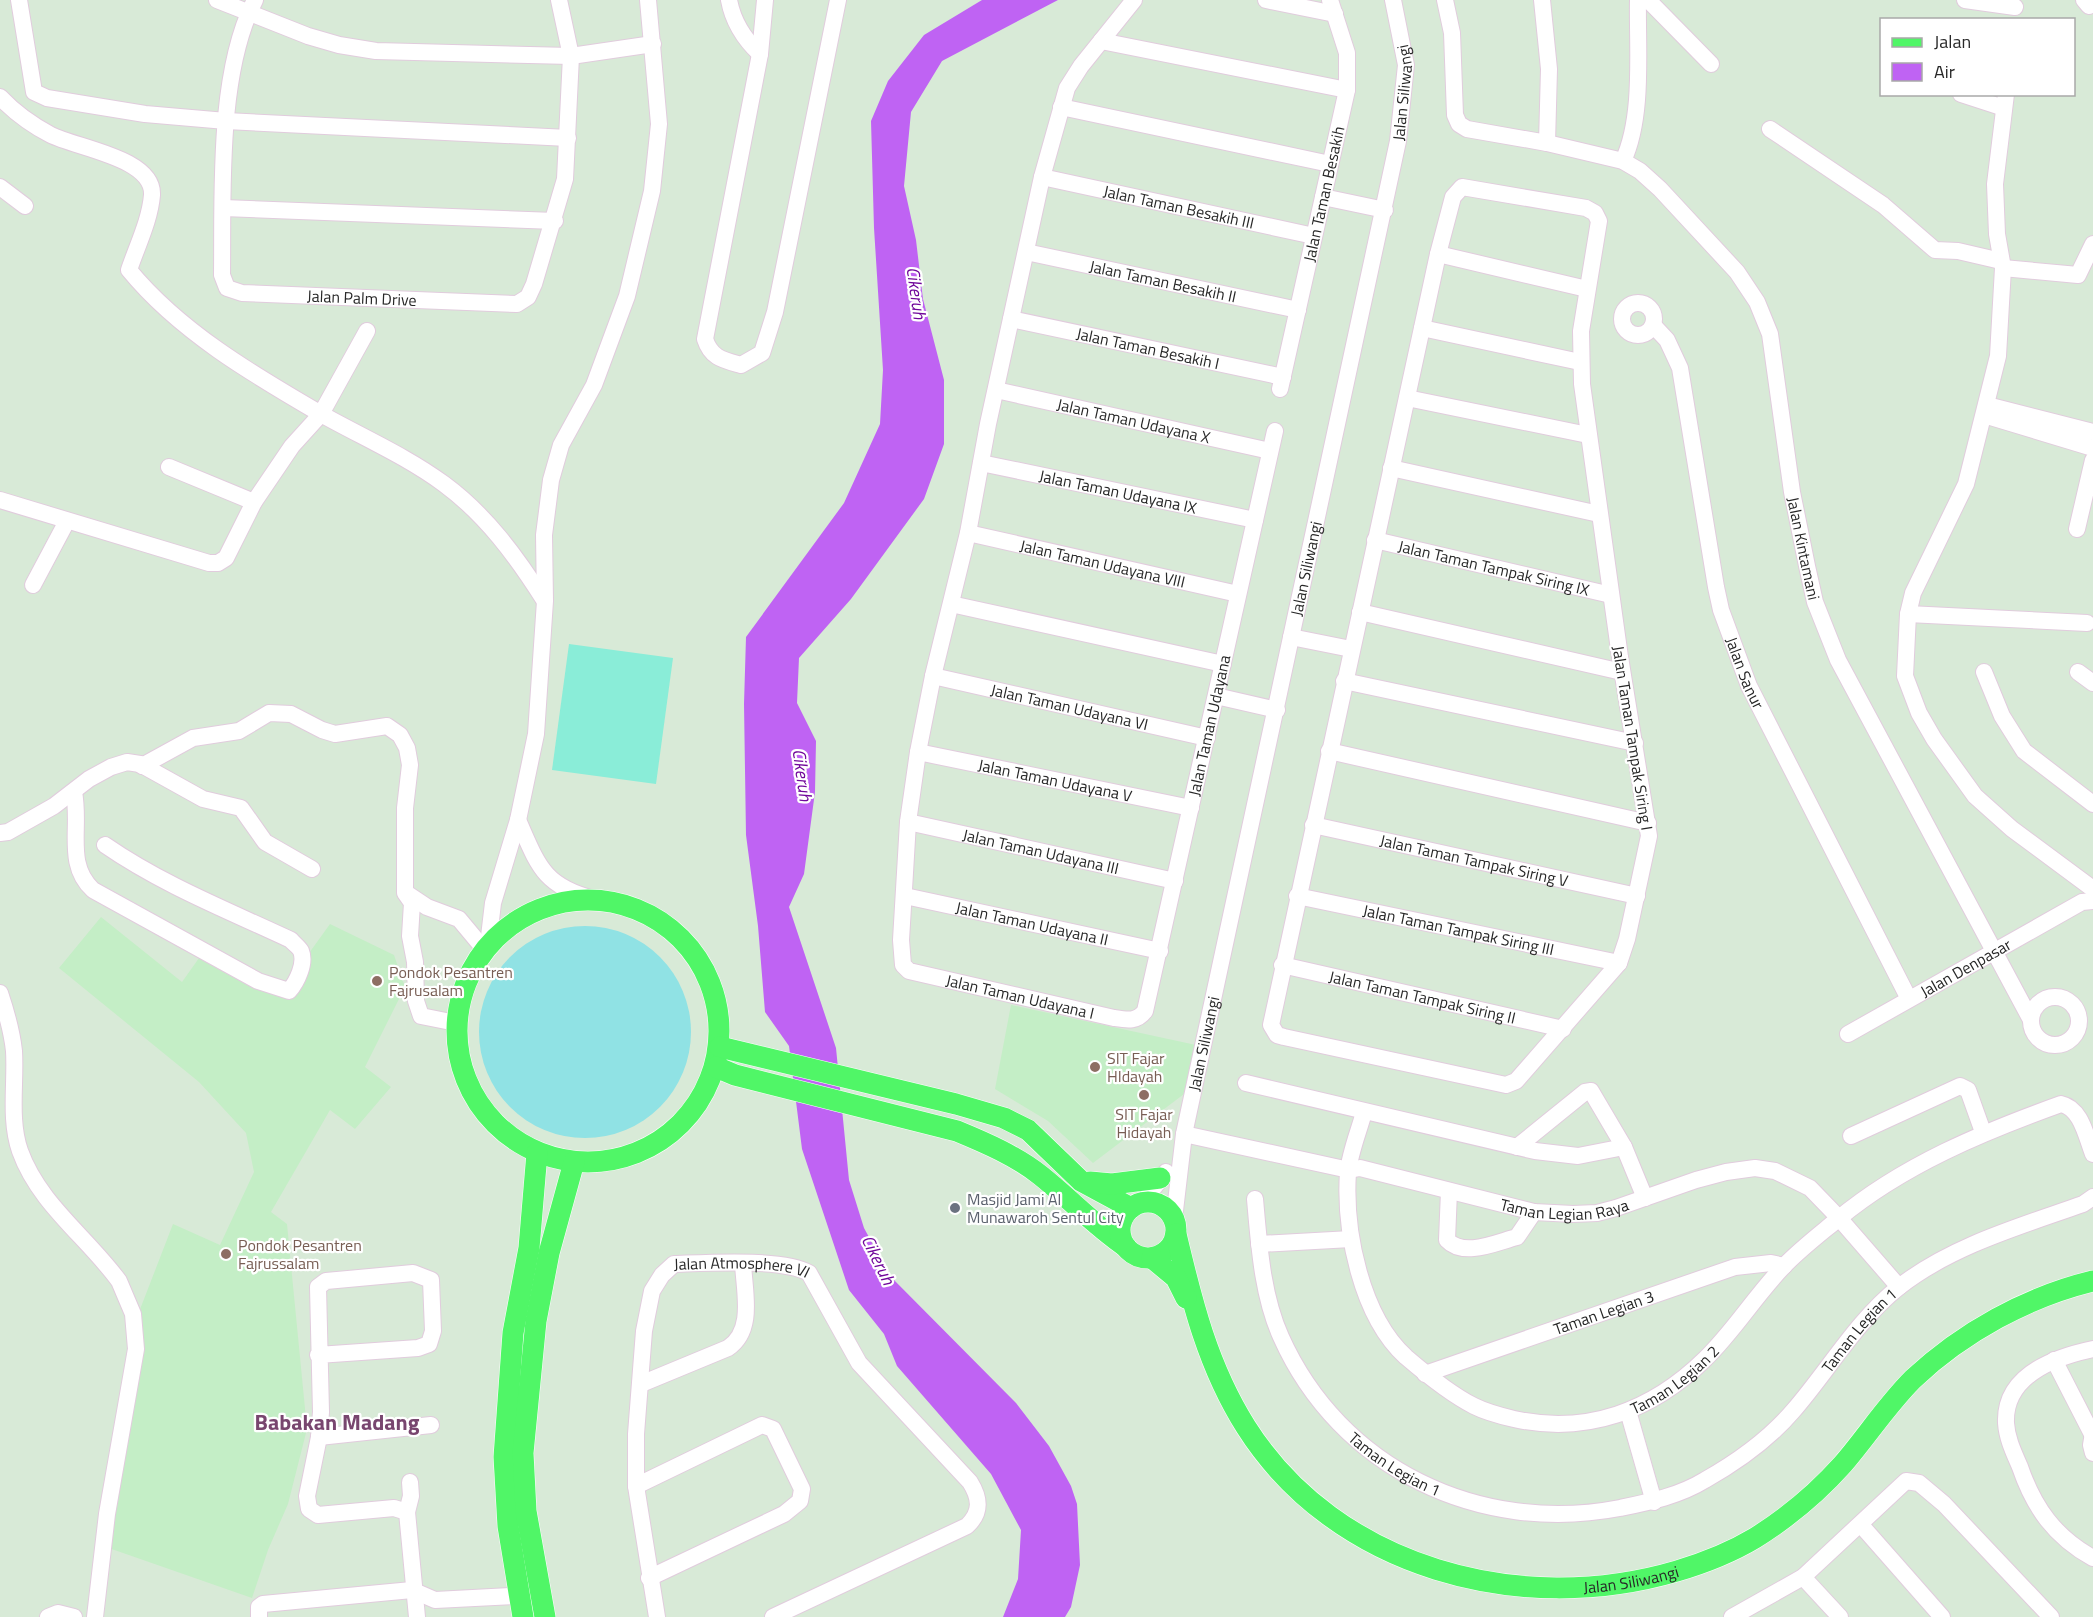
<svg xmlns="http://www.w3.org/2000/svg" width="2093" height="1617" font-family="'Titillium Web',sans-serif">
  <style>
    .education { fill: #c4eec6 }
    .green { fill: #90e2e4 }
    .pitch { fill: #8aedd8 }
    .water { fill: #bf63f3 }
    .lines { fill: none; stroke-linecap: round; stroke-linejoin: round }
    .minor-casing { stroke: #e1ccdd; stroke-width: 18 }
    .major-casing { stroke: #fff; stroke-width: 22 }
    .minor { stroke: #fff; stroke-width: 16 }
    .major { stroke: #50f667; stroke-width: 21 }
    .education-dot { fill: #8d6e63; stroke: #fff; stroke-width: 2 }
    .worship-dot { fill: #6b7280; stroke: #fff; stroke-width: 2 }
    .labels { text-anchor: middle; stroke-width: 4.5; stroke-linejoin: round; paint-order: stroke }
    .street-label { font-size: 16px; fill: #272727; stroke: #fff }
    .education-label { font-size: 16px; fill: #785e54; stroke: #fff; text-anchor: start }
    .worship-label { font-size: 16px; fill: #5b616d; stroke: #fff; text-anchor: start }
    .water-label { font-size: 18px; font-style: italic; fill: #70079a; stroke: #fff }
    .district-label { font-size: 22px; font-weight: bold; fill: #78466f; stroke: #fff }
  </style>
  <rect width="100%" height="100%" fill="#d8ead7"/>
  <path class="education" d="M101 917 182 982 209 944 281 992 330 924 394 955 405 987 365 1067 391 1087 355 1129 330 1110 271 1212 287 1224 307 1429 288 1504 268 1550 252 1598 103 1546 139 1312 173 1224 220 1245 254 1172 246 1133 199 1082 59 968Z
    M1011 1005 1196 1045 1184 1094 1093 1163 1048 1121 995 1089Z"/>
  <path class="green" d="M479 1032a106 106 0 1 1 212 0a106 106 0 1 1-212 0Z"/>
  <path class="pitch" d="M569 644 673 658 656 784 552 770Z"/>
  <path class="water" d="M982 0H1058L942 61 911 112 904 186 916 240 923 299 944 380V444L924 499 851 599 799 658 797 703 816 741 815 792 804 874 789 907 836 1048 849 1180 864 1228 890 1276 1016 1403 1049 1446 1071 1486 1077 1504 1080 1565 1071 1607 1065 1617H1003L1018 1579 1021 1530 991 1474 897 1366 884 1334 849 1290 802 1149 789 1046 765 1012 758 926 746 835 744 704 746 637 844 503 880 424 883 370 874 228 871 121 888 81 924 35Z"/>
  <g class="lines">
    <defs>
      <g id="minor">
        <path d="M19 0 34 92 47 98 145 114 226 121 568 138"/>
        <path d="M217 0 308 36 339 45 376 51 571 56 653 44"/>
        <path id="s1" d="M255 0C217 73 223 194 222 275L227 288 242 293 517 304 528 297 534 284 565 179 571 56 559 0"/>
        <path d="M729 0C733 22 744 39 760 54"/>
        <path d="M765 0 760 54 705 339C711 358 723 360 741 365L762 353 775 312 838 0"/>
        <path id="s2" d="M1134 0 1081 66 1067 88 1042 177 988 424 968 533 933 676 918 752 908 822 901 940 903 965 909 971 1114 1018C1127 1020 1137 1022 1145 1011L1275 431"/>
        <path d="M1266 0 1335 14"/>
        <path id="s3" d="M1445 0 1452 33 1455 115 1459 124 1467 129 1547 143 1623 161 1640 171 1660 189 1737 272 1757 302 1770 334 1792 492 1807 566 1815 602 1838 660 2031 1020"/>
        <path d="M1542 0 1549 69 1547 143"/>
        <path d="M1648 0 1711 64"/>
        <path d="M1965 0 2015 7"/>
        <path d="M2084 0 2089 6"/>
        <path d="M1101 41 1347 90"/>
        <path d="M1961 94 2004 108"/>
        <path d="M2006 94 1995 184 1997 234 2003 268 1998 356 1966 484 1913 593 1908 614 1905 676 1919 713 1934 739 1975 796 2012 829 2093 889"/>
        <path d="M0 97C15 113 32 125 51 135 77 148 154 158 152 195 150 220 137 246 129 270 179 331 252 374 321 414 362 437 406 456 444 484 486 515 516 556 544 600"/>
        <path d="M1061 107 1330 164"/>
        <path d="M1770 129 1883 205 1935 250 1958 251 2001 261"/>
        <path d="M1623 161C1644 116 1637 49 1638 0"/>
        <path id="s4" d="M1042 177 1314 236"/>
        <path d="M0 187 25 206"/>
        <path d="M1462 187 1586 208 1595 213 1599 221 1581 331 1582 384 1620 657 1649 836 1627 939 1619 963 1516 1081 1506 1085 1284 1037 1277 1035 1271 1025 1438 254 1453 197Z"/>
        <path d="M1323 197 1385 210"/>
        <path d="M223 208 555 221"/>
        <path id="s5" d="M1026 252 1298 310"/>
        <path d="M1438 254 1587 289"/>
        <path d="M2003 268 2078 275 2093 244"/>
        <circle cx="1638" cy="319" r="16"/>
        <path id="s6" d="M1011 319 1283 377"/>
        <path id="s7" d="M1653 325 1667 340 1680 368 1716 587 1721 610 1749 686 1909 999"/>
        <path d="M1422 328 1580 362"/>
        <path id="s8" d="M1280 389 1347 90V53L1330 0"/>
        <path id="s9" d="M996 390 1270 451"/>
        <path d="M1407 398 1588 435"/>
        <path d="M1987 405 2093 432"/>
        <path d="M1984 415 2093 448"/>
        <path id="s10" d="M981 463 1255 520"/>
        <path d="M169 467 254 502"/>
        <path d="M1391 468 1599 514"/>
        <path d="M0 500 209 563H218L226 558 254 502 292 446 321 414 367 331"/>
        <path d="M2077 529 2093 460"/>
        <path id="s11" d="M968 533 1238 594"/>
        <path id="s12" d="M1375 540 1611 595"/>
        <path d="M33 585 67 521"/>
        <path d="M951 604 1223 664"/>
        <path d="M1360 612 1622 672"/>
        <path d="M1908 614 2087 623"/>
        <path d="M1291 637 1351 649"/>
        <path d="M1984 672 2002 716 2024 751 2093 804"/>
        <path d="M2078 672 2093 683"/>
        <path id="s13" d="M933 676 1207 738"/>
        <path d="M1344 681 1635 743"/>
        <path d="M1216 696 1277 710"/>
        <path d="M1329 751 1648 823"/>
        <path id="s14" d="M918 752 1191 808"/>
        <path d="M142 766 193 738 239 731 269 713 291 714 322 730 335 734 387 726 400 735 407 748 410 765 405 808V893L412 903 410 936 415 962 416 1001 421 1016 456 1023"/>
        <path d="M74 792C81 828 65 864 93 890L258 981 289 991C297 982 306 963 301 951 299 947 293 943 291 940 227 910 163 885 105 845"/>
        <path d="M518 820C538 865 543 886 594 899"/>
        <path id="s15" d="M908 822 1175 881"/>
        <path id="s16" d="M1313 825 1637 896"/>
        <path d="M0 833 8 832 54 806 89 779 111 767 127 762 140 764 203 799 241 808 265 842 312 869"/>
        <path d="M406 893 427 907 459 919 484 949"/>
        <path id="s17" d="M905 896 1160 951"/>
        <path id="s18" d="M1297 896 1619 963"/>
        <path d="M488 945 493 903 518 820 536 734 545 601 544 535 551 480 561 445 594 385 627 296 652 191 659 124 648 0"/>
        <path id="s19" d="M1282 965 1563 1029"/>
        <path d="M0 993C6 1011 12 1032 14 1051 16 1083 9 1120 20 1151 39 1204 87 1237 119 1281L133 1314 136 1349 107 1514 95 1617"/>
        <circle cx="2055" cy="1021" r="24"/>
        <path id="s20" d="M1848 1034 2082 902 2093 901"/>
        <path d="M1246 1083 1535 1151 1578 1156 1624 1147"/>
        <path id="s21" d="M1364 1112C1359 1131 1350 1152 1348 1172 1344 1231 1361 1316 1406 1357 1427 1375 1450 1394 1474 1406 1486 1412 1501 1416 1514 1419 1587 1435 1652 1411 1705 1359 1734 1331 1755 1296 1783 1267 1799 1250 1820 1234 1838 1219 1903 1165 1983 1132 2061 1104 2081 1108 2086 1136 2093 1154"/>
        <path id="s22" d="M1184 1134 1349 1170 1360 1168 1534 1212 1573 1214 1597 1213 1616 1208 1696 1180 1726 1172 1755 1168 1775 1171 1810 1188 1839 1218 1899 1287"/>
        <path d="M1851 1136 1960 1086 1968 1090 1983 1132"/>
        <path d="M1517 1147 1585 1092 1591 1091 1624 1147 1645 1198"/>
        <path d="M1449 1191 1447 1240C1464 1258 1497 1242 1517 1237L1534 1212"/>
        <path id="s23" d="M1255 1199C1259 1244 1262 1295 1281 1337 1340 1469 1480 1535 1620 1508 1649 1502 1679 1496 1705 1480 1737 1462 1769 1439 1793 1411 1828 1371 1857 1320 1899 1287 1951 1246 2021 1226 2083 1204L2093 1197"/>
        <path d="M1143 1202 1166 1172"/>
        <path id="s24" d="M1174 1219 1184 1134 1398 141 1406 65 1393 0"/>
        <path d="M1259 1244 1351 1239"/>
        <path d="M2093 1349C2055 1357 2004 1375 2006 1423 2007 1439 2014 1453 2020 1467 2034 1508 2055 1537 2093 1558"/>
        <path d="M318 1355 418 1348 429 1344 433 1331 431 1280 413 1273 326 1281 318 1287 321 1412 319 1437 307 1496 309 1509 318 1515 394 1508 407 1512 417 1617"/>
        <path d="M2054 1360 2092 1434"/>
        <path id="s25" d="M1425 1374 1735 1267 1771 1263 1784 1266"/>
        <path d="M641 1384 728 1348C755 1330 744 1291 743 1263"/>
        <path d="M1628 1411 1654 1502"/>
        <path d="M2093 1433 2091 1445 2093 1453"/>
        <path d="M319 1437 431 1425"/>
        <path d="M636 1486 762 1425 773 1429 802 1489 800 1501 784 1514 649 1578"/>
        <path d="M407 1512 411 1496 410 1482"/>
        <path d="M1861 1525 1942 1617"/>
        <path d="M1803 1577 1840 1617"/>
        <path d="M48 1617 58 1613 74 1617"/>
        <path d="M259 1617V1607L263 1604 412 1590 435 1600 532 1595"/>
        <path id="s26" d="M657 1617 636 1486V1434L644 1331 652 1291 662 1275 674 1264C706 1263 783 1258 809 1273L859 1363 970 1482C980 1498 982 1512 967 1526L773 1617"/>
        <path d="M1732 1617 1803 1577 1906 1481 1919 1483 1944 1504 2051 1617"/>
      </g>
      <g id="major">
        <circle cx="588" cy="1031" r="131"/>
        <path d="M720 1047 956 1104 1004 1118 1028 1130 1081 1181 1131 1208"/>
        <path d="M716 1067 735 1075 957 1131C986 1143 1016 1156 1040 1175 1069 1198 1095 1226 1126 1247"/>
        <path d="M1090 1182 1112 1184 1160 1178"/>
        <circle cx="1148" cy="1230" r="28"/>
        <path id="s27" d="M1176 1234C1192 1302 1208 1367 1246 1427 1336 1569 1521 1617 1677 1571 1704 1563 1730 1553 1755 1538 1787 1518 1818 1492 1843 1464 1867 1436 1887 1405 1913 1379 1963 1332 2027 1297 2093 1281"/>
        <path d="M1152 1258 1176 1278 1186 1298"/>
        <path d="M523 1617 508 1526 504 1457 513 1333 529 1248 537 1153"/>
        <path d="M545 1617 526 1511 523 1453 536 1321 549 1253 574 1162"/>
      </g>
    </defs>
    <use href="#minor" class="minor-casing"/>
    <use href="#major" class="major-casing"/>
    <use href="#minor" class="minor"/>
    <use href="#major" class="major"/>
  </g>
  <g class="education-dot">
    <circle cx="377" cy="981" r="6"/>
    <circle cx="1095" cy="1067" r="6"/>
    <circle cx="1144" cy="1095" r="6"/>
    <circle cx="226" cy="1254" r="6"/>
  </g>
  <circle class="worship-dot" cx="955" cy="1208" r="6"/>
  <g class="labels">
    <g class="street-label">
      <text dy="6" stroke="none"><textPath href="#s24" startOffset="1150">Jalan Siliwangi</textPath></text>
      <text dy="6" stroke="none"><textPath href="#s8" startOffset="200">Jalan Taman Besakih</textPath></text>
      <text dy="6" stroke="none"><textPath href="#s4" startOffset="140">Jalan Taman Besakih III</textPath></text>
      <text dy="6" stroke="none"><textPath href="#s5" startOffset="140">Jalan Taman Besakih II</textPath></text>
      <text dy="6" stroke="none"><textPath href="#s1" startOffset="429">Jalan Palm Drive</textPath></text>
      <text dy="6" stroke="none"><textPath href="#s6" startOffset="140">Jalan Taman Besakih I</textPath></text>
      <text dy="6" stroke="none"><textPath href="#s9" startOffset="141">Jalan Taman Udayana X</textPath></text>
      <text dy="6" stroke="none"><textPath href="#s10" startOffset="140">Jalan Taman Udayana IX</textPath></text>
      <text dy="6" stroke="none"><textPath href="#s3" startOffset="742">Jalan Kintamani</textPath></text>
      <text dy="6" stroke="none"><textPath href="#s11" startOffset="138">Jalan Taman Udayana VIII</textPath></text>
      <text dy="6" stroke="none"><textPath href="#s24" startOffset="664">Jalan Siliwangi</textPath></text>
      <text dy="6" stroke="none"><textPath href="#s12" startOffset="122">Jalan Taman Tampak Siring IX</textPath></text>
      <text dy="6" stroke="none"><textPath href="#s7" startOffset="364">Jalan Sanur</textPath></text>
      <text dy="6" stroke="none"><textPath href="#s13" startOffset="140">Jalan Taman Udayana VI</textPath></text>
      <text dy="6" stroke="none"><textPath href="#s2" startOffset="1551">Jalan Taman Udayana</textPath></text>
      <text transform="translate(1633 738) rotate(81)" y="6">Jalan Taman Tampak Siring I</text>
      <text dy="6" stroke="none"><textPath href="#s14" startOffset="140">Jalan Taman Udayana V</textPath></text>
      <text dy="6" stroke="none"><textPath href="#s15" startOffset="136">Jalan Taman Udayana III</textPath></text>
      <text dy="6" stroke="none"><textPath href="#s16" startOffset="165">Jalan Taman Tampak Siring V</textPath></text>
      <text dy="6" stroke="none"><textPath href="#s17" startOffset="130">Jalan Taman Udayana II</textPath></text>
      <text dy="6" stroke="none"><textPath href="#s18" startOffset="165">Jalan Taman Tampak Siring III</textPath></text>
      <text dy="6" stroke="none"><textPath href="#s20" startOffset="135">Jalan Denpasar</textPath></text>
      <text dy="6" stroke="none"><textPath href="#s19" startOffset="144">Jalan Taman Tampak Siring II</textPath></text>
      <text dy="6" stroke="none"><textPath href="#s2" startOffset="1128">Jalan Taman Udayana I</textPath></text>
      <text dy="6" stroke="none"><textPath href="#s24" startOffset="178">Jalan Siliwangi</textPath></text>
      <text dy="6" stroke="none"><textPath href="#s22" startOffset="390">Taman Legian Raya</textPath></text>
      <text dy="6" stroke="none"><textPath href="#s26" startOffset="432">Jalan Atmosphere VI</textPath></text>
      <text dy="6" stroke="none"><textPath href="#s25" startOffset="189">Taman Legian 3</textPath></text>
      <text dy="6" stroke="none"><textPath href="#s23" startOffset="858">Taman Legian 1</textPath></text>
      <text dy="6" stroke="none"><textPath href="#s21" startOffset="560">Taman Legian 2</textPath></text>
      <text dy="6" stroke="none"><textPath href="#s23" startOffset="315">Taman Legian 1</textPath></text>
      <text dy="6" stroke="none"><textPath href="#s27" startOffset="646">Jalan Siliwangi</textPath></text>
    </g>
    <g class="education-label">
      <text x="389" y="978">Pondok Pesantren<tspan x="389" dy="18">Fajrusalam</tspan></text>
      <text x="1107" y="1064">SIT Fajar<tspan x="1107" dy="18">HIdayah</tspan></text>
      <text x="1144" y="1120" text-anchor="middle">SIT Fajar<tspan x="1144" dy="18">Hidayah</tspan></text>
      <text x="238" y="1251">Pondok Pesantren<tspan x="238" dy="18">Fajrussalam</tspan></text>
    </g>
    <g class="worship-label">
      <text x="967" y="1205">Masjid Jami Al<tspan x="967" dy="18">Munawaroh Sentul City</tspan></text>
    </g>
    <g class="water-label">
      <text transform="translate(916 293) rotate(82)" y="6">Cikeruh</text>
      <text transform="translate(802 775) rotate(82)" y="6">Cikeruh</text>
      <text transform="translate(878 1260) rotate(64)" y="6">Cikeruh</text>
    </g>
    <g class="district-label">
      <text x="337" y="1430">Babakan Madang</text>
    </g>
  </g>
  <rect x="1880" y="18" width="195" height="78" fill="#ffffff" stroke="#a9a9a9" stroke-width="1.5"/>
  <rect x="1892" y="38" width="30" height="9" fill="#50f667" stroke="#a9a9a9" stroke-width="1.5"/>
  <text x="1934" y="48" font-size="18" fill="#272727">Jalan</text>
  <rect x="1892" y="63" width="30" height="18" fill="#bf63f3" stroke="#a9a9a9" stroke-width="1.5"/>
  <text x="1934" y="78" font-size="18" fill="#272727">Air</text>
</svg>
